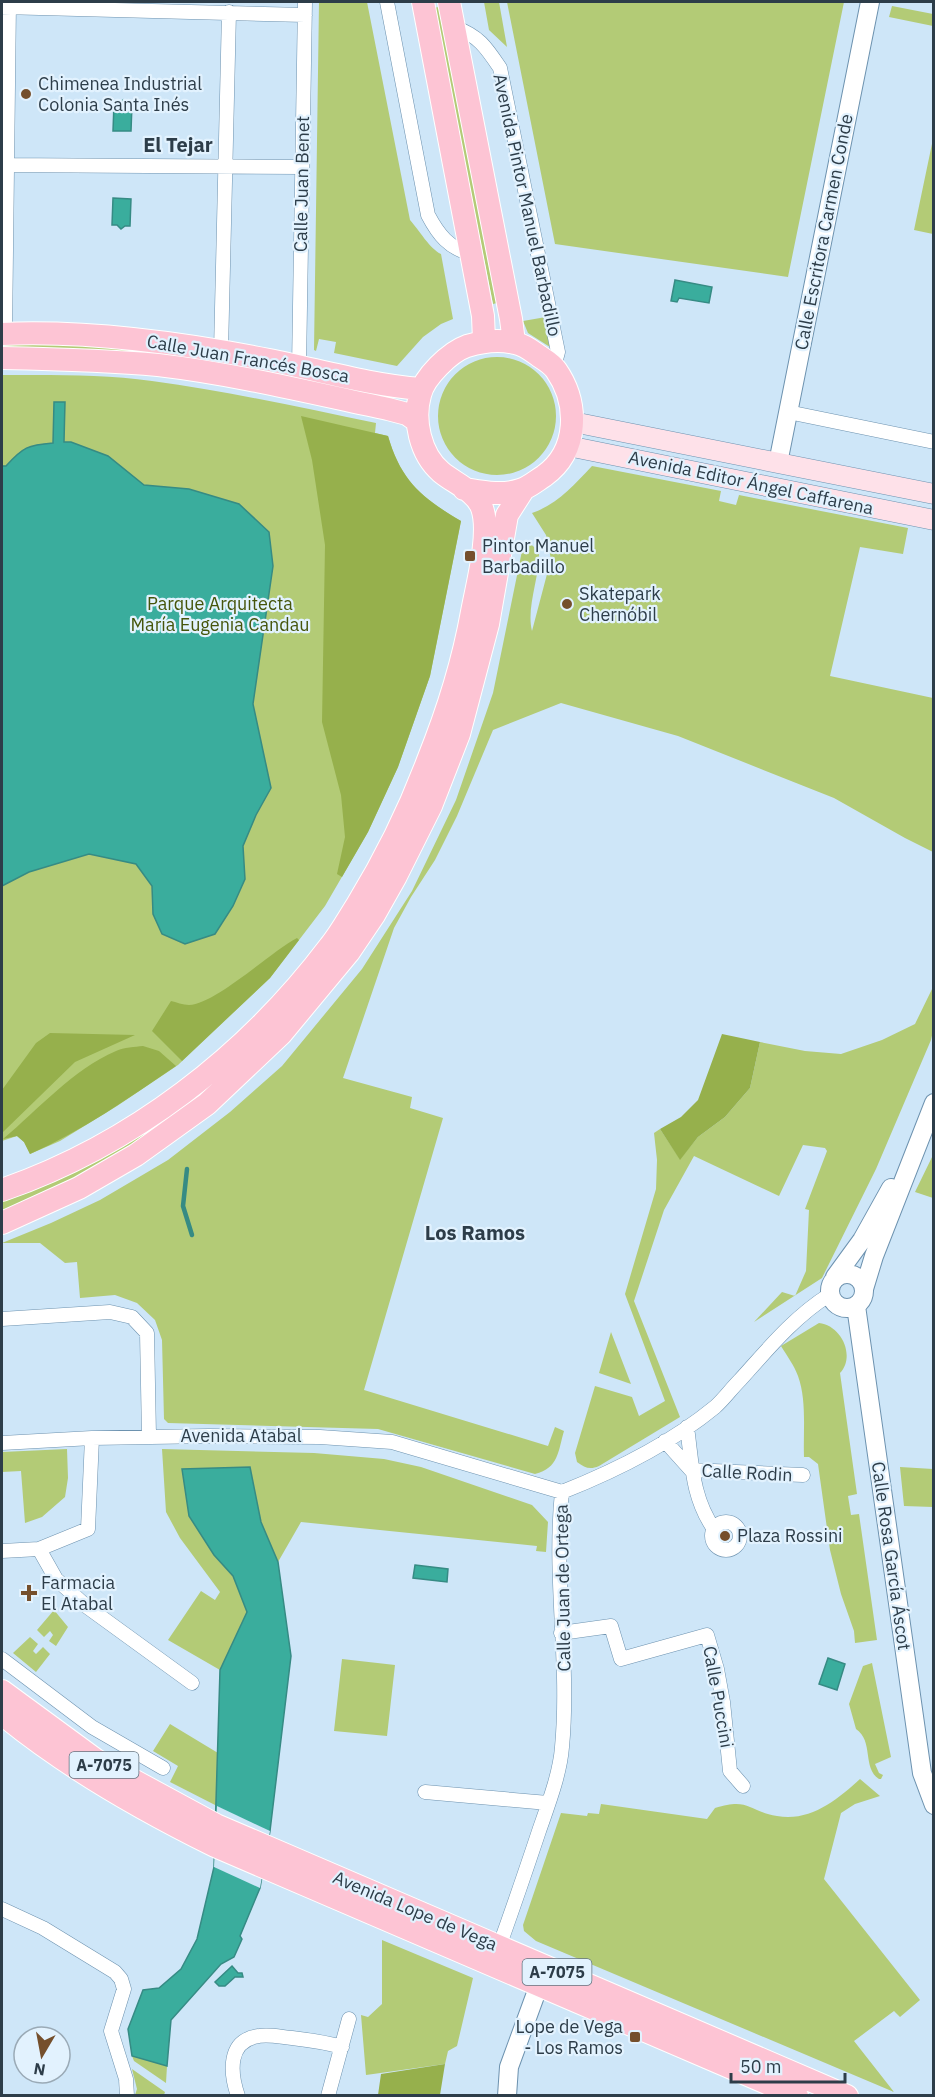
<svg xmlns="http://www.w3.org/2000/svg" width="935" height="2097" font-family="'IBM Plex Sans',sans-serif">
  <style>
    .green { fill: #b3cb76 }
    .forest { fill: #96b04c }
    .water { fill: #3aad9d; stroke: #368b84; stroke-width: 1.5 }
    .pier { fill: #cee6f8 }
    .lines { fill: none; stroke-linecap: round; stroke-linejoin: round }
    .stream { stroke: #368b84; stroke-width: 4.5 }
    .minor-casing { stroke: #6d92af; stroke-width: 15 }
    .tertiary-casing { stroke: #6d92af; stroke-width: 20 }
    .secondary-casing { stroke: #6d92af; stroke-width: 21 }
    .primary-casing { stroke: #fff; stroke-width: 24 }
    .minor { stroke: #fff; stroke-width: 14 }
    .tertiary { stroke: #fff; stroke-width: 18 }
    .secondary { stroke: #fee1e9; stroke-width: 20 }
    .primary { stroke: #fdc4d4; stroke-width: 22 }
    .poi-dot { fill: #754f2c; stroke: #e2f2fe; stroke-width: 2 }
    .labels { text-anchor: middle; stroke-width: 4.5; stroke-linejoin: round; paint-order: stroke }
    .shield { fill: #e2f2fe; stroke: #63737f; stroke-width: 1.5 }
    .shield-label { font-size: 16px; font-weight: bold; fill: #2d3d49 }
    .poi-label { font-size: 18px; fill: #2d3d49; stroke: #e2f2fe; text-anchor: start }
    .street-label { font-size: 18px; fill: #2d3d49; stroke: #e2f2fe }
    .park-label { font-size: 18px; fill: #45550b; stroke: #e2f2fe }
    .neighbourhood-label { font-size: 20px; font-weight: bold; fill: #2d3d49; stroke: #e2f2fe }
  </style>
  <rect width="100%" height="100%" fill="#cee6f8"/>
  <path class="green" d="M319 2H367L410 220C419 230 430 249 441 254L453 319 441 324 423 337 397 366 334 353 336 342 319 339 316 351 314 350Z
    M484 2H499L507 47 489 30Z
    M507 2H844L788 277 555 244Z
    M442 6 501 302 493 304 434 8Z
    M892 6 933 14V26L889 17Z
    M933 139V234L914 230Z
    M546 317 553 349 528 333 523 321Z
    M2 341 90 343 263 366 262 374 2 349Z
    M438 416a59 59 0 1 1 118 0a59 59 0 1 1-118 0Z
    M2 375C51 375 103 374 152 381 227 391 302 408 376 423L375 433 388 436C401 481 422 498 461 521L430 676 398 767 368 832 325 906 270 978 178 1065 117 1106 60 1141 30 1154 24 1142 17 1136 2 1141Z
    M592 466 721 491 719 501 736 505 739 495 908 528 903 554 860 547 830 676 933 698V852L905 838 834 798 678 736 561 703 493 730 457 816 435 860 411 897 394 928 343 1078 412 1097 410 1108 443 1118 364 1390 548 1446 555 1427 564 1431C558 1451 559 1468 535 1474L378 1429 168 1423 164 1419 162 1340 155 1320 137 1303 115 1295 80 1298 77 1262 65 1263 40 1243H2L51 1223 100 1200 168 1160 230 1112 282 1066 362 969 412 891 456 800 493 693 524 541 528 542 539 551C540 577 526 607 532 631L551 559 546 535 532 513C558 504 573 486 592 466Z
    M933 987V1031L931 1040 876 1169 822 1278 754 1322 782 1292 795 1296 806 1271 809 1210 805 1209 827 1151 825 1148 803 1145 779 1196 694 1156 664 1210 634 1301 680 1417 599 1466C590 1470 585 1468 577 1462L575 1453 595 1386 632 1397 639 1416 665 1401 625 1294 656 1189 657 1160 654 1133 660 1129 680 1159 698 1137 725 1117 750 1088 760 1042 805 1051 841 1054 882 1040 915 1024Z
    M193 1094 199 1100 136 1144 72 1182 2 1213V1196Z
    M933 1155V1198L915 1192Z
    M819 1323C841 1325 856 1356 840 1373L857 1494 848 1496 851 1515 859 1514 877 1640 855 1643 854 1631 841 1594 830 1550 818 1464 809 1457H804C803 1431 807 1401 798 1376 794 1365 787 1356 781 1346Z
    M611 1332 631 1384 599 1373Z
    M67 1449 68 1478 65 1497 42 1517 25 1523 21 1471 2 1472V1452Z
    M162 1449 314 1453 384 1459 421 1467 532 1505 548 1522 546 1552 536 1551 537 1546 301 1522 278 1562 261 1522 250 1467 183 1469 189 1516 214 1555 233 1576 247 1612 220 1670 168 1640 201 1591 215 1600 220 1592 180 1538 166 1512Z
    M900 1467 933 1469V1507L904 1506Z
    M54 1610 68 1627 56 1646 49 1641 53 1635 50 1631 44 1637 37 1630Z
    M30 1637 38 1644 33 1651 36 1654 43 1647 50 1654 36 1672 13 1653Z
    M342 1659 395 1665 387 1736 334 1731Z
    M872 1663 891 1757 875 1764 879 1773 883 1775 881 1779H879C862 1768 874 1741 856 1729L849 1704 863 1666Z
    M170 1724 218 1753 217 1806 170 1782 178 1766 153 1751Z
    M860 1779 880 1796 855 1804 841 1813 824 1879 920 2000 900 2017 894 2011 854 2041 894 2092 536 1941 524 1931 523 1925 561 1813 587 1816 588 1813 599 1814 601 1804 707 1819 715 1808C749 1797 748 1811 777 1816 810 1822 837 1800 860 1779Z
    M382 1940 473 1978 457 2046 448 2051 445 2064 366 2075 361 2015 368 2017 382 2004Z
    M132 2056 167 2066 166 2083 134 2061Z
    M132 2069 165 2092 164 2095H135L137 2089Z"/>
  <path class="forest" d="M301 416 388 436C401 481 422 498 461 521L430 676 398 767 368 832 342 877 337 874 345 837 341 795 322 722 325 545 312 460Z
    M297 938 299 940 270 978 182 1061 152 1031 171 1001C176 1002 183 1005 189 1005 216 1004 269 953 297 938Z
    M50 1033 135 1035 75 1062 2 1133V1090L36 1043Z
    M722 1034 760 1042 750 1088 725 1117 698 1137 680 1160 660 1129 681 1117 698 1100Z
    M143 1046 159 1051 176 1066C129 1098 82 1131 30 1154L24 1142 17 1136 3 1139C39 1109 72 1070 116 1051 124 1047 135 1047 143 1046Z
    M445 2064 440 2095H378L381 2074Z"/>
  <path class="water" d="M123 100 126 104H132L131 131H113L114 104H119Z
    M113 198 131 199 130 226H125L121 229 117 225H112Z
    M675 280 712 287 709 303 679 298 677 302 671 301Z
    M54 402H65L64 442H71L108 456 144 485 189 489 239 504 269 532 273 566 253 704 271 788 256 815 243 846 245 879 233 906 215 934 185 944 162 934 153 914 152 886 136 864 89 854 29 872 2 886V466H6C23 447 28 445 53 443Z
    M250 1467 261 1522 278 1562 291 1656 270 1831 260 1888 240 1936 242 1939 234 1957 221 1964 171 2020 167 2066 132 2056 128 2029 143 1990 159 1988 181 1969 197 1939 214 1867 220 1670 247 1612 233 1576 214 1555 189 1516 182 1469Z
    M415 1565 448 1569 447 1582 413 1578Z
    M828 1658 845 1664 837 1690 819 1684Z
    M232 1966 238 1973H242L243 1977H235L225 1986H219L215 1982Z"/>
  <path class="pier" d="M217 1806 270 1831 260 1888 214 1867Z"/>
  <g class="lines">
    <path class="stream" d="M187 1169 183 1206 192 1235"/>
    <defs>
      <path id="minor" d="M387 2 428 215C438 234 449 249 472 254
        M2 7 305 15
        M454 27C479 36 486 47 500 68L558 352 554 367
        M2 165 302 167
        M5 334 9 2
        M221 351 229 12
        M299 367 305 2
        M788 412 934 442
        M2 1319 110 1312 132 1317 147 1333 149 1436
        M687 1427C692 1463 692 1498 714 1529
        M665 1441 691 1470
        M2 1443 92 1438
        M691 1470 803 1475
        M712 1536a14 14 0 1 1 28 0a14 14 0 1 1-28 0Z
        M39 1549 56 1579 86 1606 192 1683
        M2 1551 39 1549 88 1529 92 1438 209 1436 320 1437 392 1442 562 1492
        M561 1633 611 1626 621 1659 707 1635 717 1669 723 1702 730 1771 743 1786
        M2 1659 92 1727 163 1768
        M425 1792 548 1803
        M2 1909 43 1928 115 1972 121 1979 124 1989 111 2031 126 2079 127 2096
        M499 1947C513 1908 526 1870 539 1831 548 1805 560 1774 562 1747 570 1663 553 1577 562 1492 615 1471 670 1444 715 1407 724 1399 731 1389 740 1380 768 1349 794 1317 829 1295
        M238 2096C230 2073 227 2040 259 2036 269 2034 281 2037 292 2038 309 2040 325 2042 342 2047
        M328 2096 349 2019"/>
      <path id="tertiary" d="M778 463 870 2
        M830 1291a17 17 0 1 1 34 0a17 17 0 1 1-34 0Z
        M835 1277 862 1240 891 1188
        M864 1289 874 1256 934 1103
        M856 1306 922 1773 934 1805
        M507 2096 509 2067 539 1985"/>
      <path id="secondary" d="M573 422 934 494
        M568 446 934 520"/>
      <path id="primary" d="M423 2 483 316 484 340
        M449 2 511 319 514 342
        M2 334C90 330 182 343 269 360 319 370 370 385 421 389
        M2 358C54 359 106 360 158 365 235 374 312 393 388 409L407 414 417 421
        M2 1190C132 1145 247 1056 330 946 340 934 348 919 357 905 385 859 409 811 428 760 447 713 463 662 472 612 477 585 491 533 482 508 476 491 454 483 441 472 420 454 413 420 420 395 424 377 450 352 467 346 483 341 499 339 515 343 525 345 532 351 539 356 545 360 552 364 556 370 579 403 579 451 544 476 536 481 528 488 520 490 501 496 483 492 464 489
        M2 1223 79 1188 136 1155 207 1104 281 1034 349 952 374 915 396 876 431 806 459 734 488 624 507 515 523 490
        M2 1691 96 1760 216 1825 847 2096
        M2 1714C66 1767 140 1809 215 1846L797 2096"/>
    </defs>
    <use href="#minor" class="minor-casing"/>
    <use href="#tertiary" class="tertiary-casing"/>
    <use href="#secondary" class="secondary-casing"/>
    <use href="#primary" class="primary-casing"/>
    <use href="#minor" class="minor"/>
    <use href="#tertiary" class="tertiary"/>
    <use href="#secondary" class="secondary"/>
    <use href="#primary" class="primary"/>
  </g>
  <g class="poi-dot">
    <circle cx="26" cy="94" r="6"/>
    <rect x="464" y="550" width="12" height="12" rx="3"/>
    <circle cx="567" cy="604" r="6"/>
    <circle cx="725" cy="1536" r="6"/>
    <path d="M26 1584h6v6h6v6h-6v6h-6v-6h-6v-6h6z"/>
    <rect x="629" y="2031" width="12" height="12" rx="3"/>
  </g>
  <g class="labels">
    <g class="shield">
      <rect x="69.5" y="1752" width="69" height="26" rx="4.5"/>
      <rect x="522.5" y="1959" width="69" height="26" rx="4.5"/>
    </g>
    <g class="shield-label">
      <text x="104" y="1771">A-7075</text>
      <text x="557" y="1978">A-7075</text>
    </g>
    <g class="poi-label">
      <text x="38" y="90">Chimenea Industrial<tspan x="38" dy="21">Colonia Santa Inés</tspan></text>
      <text x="482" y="552">Pintor Manuel<tspan x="482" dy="21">Barbadillo</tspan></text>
      <text x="579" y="600">Skatepark<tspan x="579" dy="21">Chernóbil</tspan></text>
      <text x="737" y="1542">Plaza Rossini</text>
      <text x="41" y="1589">Farmacia<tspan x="41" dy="21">El Atabal</tspan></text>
      <text x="623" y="2033" text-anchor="end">Lope de Vega<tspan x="623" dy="21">- Los Ramos</tspan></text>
    </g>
    <g class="street-label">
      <text transform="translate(302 184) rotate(-89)" y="6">Calle Juan Benet</text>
      <text transform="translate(527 205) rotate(78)" y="6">Avenida Pintor Manuel Barbadillo</text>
      <text transform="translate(824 232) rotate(-79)" y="6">Calle Escritora Carmen Conde</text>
      <text transform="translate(248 359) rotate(10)" y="6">Calle Juan Francés Bosca</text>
      <text transform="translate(751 483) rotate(12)" y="6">Avenida Editor Ángel Caffarena</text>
      <text x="241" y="1442">Avenida Atabal</text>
      <text transform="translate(747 1473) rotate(3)" y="6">Calle Rodin</text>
      <text transform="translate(891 1556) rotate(82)" y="6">Calle Rosa García Áscot</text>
      <text transform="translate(563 1588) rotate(-91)" y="6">Calle Juan de Ortega</text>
      <text transform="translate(718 1697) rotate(80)" y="6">Calle Puccini</text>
      <text transform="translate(415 1911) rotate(23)" y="6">Avenida Lope de Vega</text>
    </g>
    <g class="park-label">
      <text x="220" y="610">Parque Arquitecta<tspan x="220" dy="21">María Eugenia Candau</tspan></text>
    </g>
    <g class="neighbourhood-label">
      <text x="178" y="152">El Tejar</text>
      <text x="475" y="1240">Los Ramos</text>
    </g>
  </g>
  <rect width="935" height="2097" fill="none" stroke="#2d3d49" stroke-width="6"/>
  <g transform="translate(42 2055) rotate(190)"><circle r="28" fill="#e2f2fe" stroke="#9aaab6" stroke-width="1.5"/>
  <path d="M0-4.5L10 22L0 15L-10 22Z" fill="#754f2c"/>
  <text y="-9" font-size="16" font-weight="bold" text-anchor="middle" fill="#2d3d49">N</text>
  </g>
  <path d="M731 2073v9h114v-9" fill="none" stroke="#2d3d49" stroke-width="3"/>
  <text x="740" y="2073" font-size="18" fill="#2d3d49" stroke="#e2f2fe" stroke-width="4.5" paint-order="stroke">50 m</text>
</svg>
